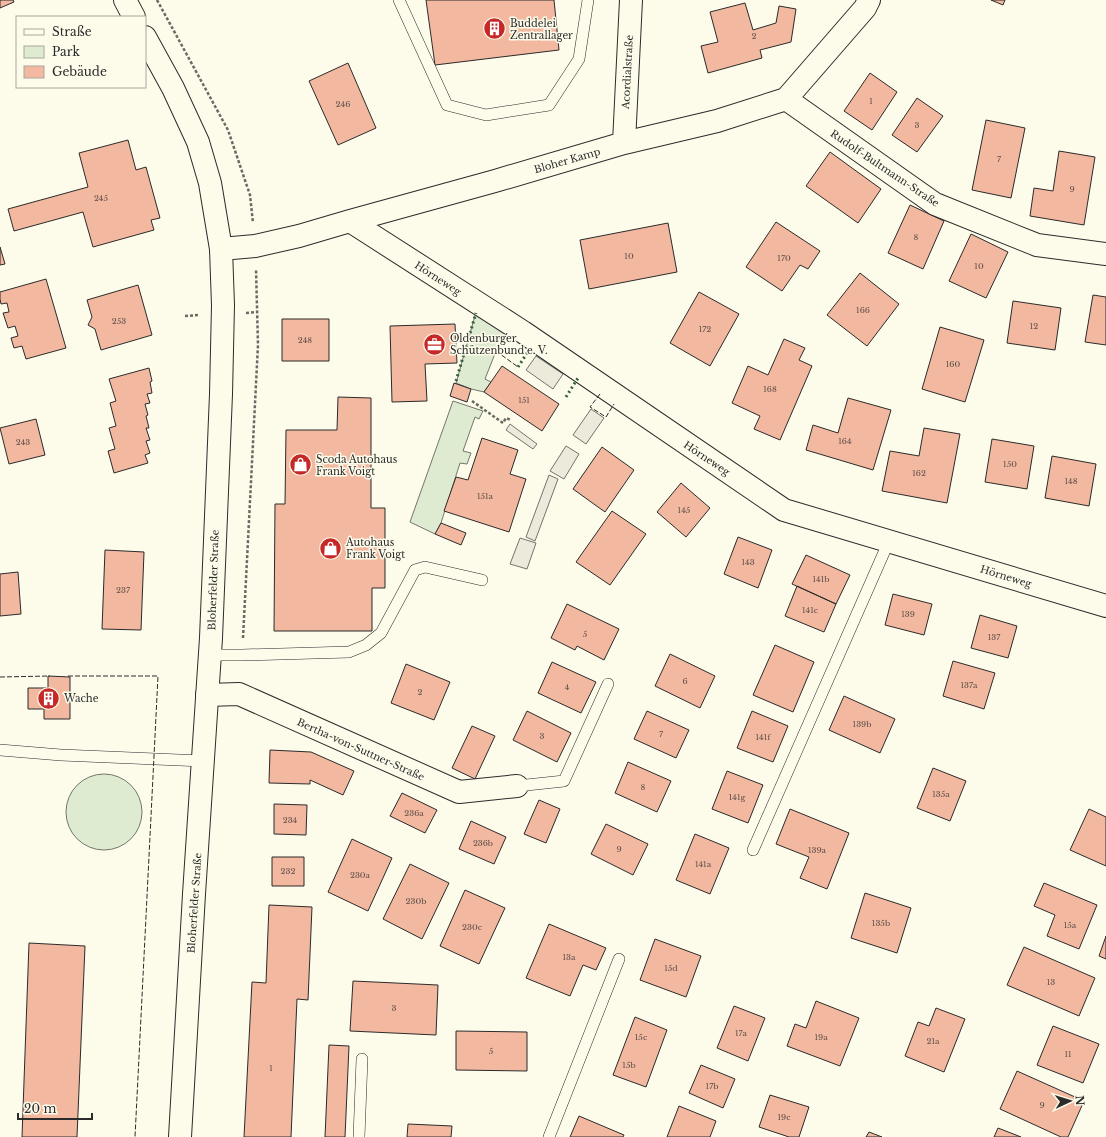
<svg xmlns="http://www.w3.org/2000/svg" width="1106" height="1137" font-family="'Libre Baskerville',serif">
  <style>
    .green { fill: #deebd1; stroke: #74746e }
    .parking { fill: #eceadb; stroke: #74746e }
    .building { fill: #f2b8a0; stroke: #2b2b2b }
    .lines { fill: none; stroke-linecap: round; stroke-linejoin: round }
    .lane-casing { stroke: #2b2b2b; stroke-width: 12 }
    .street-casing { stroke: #2b2b2b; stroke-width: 24 }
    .secondary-casing { stroke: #2b2b2b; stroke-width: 24 }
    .path { stroke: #6a6964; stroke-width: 2.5; stroke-dasharray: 3 2; stroke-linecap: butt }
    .lane { stroke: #fdfbea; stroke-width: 11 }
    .street { stroke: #fdfbea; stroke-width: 22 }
    .secondary { stroke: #fdfbea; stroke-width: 22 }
    .hedge { stroke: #34623c; stroke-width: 3; stroke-dasharray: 2 3; stroke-linecap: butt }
    .fence { stroke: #2b2b2b; stroke-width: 1; stroke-dasharray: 5 2; stroke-linecap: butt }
    .labels { text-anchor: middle; stroke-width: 3; stroke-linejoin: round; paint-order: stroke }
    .number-label { font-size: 8px; fill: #5d4e48 }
    .poi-label { font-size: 10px; fill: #2b2b2b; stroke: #fdfbea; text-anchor: start }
    .street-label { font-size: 10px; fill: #2b2b2b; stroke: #fdfbea }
  </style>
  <rect width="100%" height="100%" fill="#fdfbea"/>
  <path class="green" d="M476 312 508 332 496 351 485 379 491 382 484 392 471 389 456 383Z
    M453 401 483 411 479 419 475 417 463 451 471 453 467 464 460 463 441 523 435 534 410 522Z
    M66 812a38 38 0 1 1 76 0a38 38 0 1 1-76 0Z"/>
  <path class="parking" d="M536 356 563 374 553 389 526 370Z
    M591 409 604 418 586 444 573 435Z
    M510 424 537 444 533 449 506 430Z
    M566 446 579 454 564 479 550 471Z
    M549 475 558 479 535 541 526 537Z
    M520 538 536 543 527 569 510 564Z"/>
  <path class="building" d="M0 0H13L14 2 0 8Z
    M426 0H554L559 50 435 65Z
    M991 0H1005L1003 5Z
    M745 3 753 30 776 23 779 6 796 9 791 42 760 50 762 58 708 73 701 46 718 42 710 12Z
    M348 63 376 128 338 145 309 81Z
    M870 73 897 92 872 130 844 111Z
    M917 98 943 116 917 152 892 135Z
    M986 120 1025 128 1011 198 972 190Z
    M128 140 136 170 146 167 160 218 151 220 154 230 93 247 83 212 14 231 8 209 88 187 79 153Z
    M1059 151 1095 157 1084 225 1030 216 1034 188 1053 191Z
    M830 152 881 189 858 223 806 186Z
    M910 205 944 221 923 269 888 253Z
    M776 222 820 251 808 269 800 265 782 291 746 267Z
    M668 223 677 272 589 289 580 240Z
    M971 234 1008 252 986 298 949 281Z
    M0 247 5 264 0 265Z
    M860 273 899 304 867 346 827 315Z
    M46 279 66 348 26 359 22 346 14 348 11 338 18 336 15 326 8 328 3 313 9 312 7 303 1 304 0 299V292Z
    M138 285 152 335 101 350 95 329 88 325 92 317 87 300Z
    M699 292 739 314 710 366 670 343Z
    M1093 295 1106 297V345L1085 342Z
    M1013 301 1061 308 1055 350 1007 343Z
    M282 319H329V361H282Z
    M455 324 457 363 425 364 427 401 392 402 390 326Z
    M940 327 984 340 965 402 922 389Z
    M784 339 805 348 799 360 812 366 780 440 754 429 760 416 732 403 748 366 768 375Z
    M502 366 559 404 542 431 484 392Z
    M149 368 152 381 150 382 152 393 147 394 150 403 145 404 148 415 146 416 149 428H146L150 440 146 441 150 453 145 455 148 463 114 473 108 451 115 449 109 428 116 426 110 403 116 401 109 379Z
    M454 383 471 389 467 402 450 396Z
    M338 397 371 398V508H385V588H372V631H274L275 504H285L286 430H337Z
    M848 398 891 410 873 470 806 450 813 425 838 433Z
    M36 419 45 455 9 464 0 428Z
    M924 428 960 434 947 503 882 491 890 451 919 456Z
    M482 438 518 450 510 474 526 479 509 532 444 511 456 477 468 480Z
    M992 439 1034 446 1027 489 985 482Z
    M602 447 634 470 605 512 573 489Z
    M1052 456 1096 464 1089 506 1045 498Z
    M681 483 710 508 686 537 657 512Z
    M612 511 646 534 610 585 576 562Z
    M441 523 466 533 461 545 435 534Z
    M738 537 772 550 758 588 724 574Z
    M105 550 144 552 141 630 102 629Z
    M806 555 850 575 836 604 792 584Z
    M18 572 21 614 0 616V574Z
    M797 586 836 604 824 632 785 616Z
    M893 594 932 604 924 635 885 625Z
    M567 604 619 629 604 660 577 646 575 650 551 638Z
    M980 615 1017 626 1008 658 971 648Z
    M775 645 814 662 793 712 753 695Z
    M670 654 715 676 700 708 655 686Z
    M953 661 995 673 984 709 943 696Z
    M552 662 596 682 581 713 538 693Z
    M406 664 450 682 434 720 391 703Z
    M48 676 70 677V719H44V709H28V688H48Z
    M844 696 895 719 880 753 829 730Z
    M527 711 571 733 557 762 513 740Z
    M647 711 689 730 676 758 634 739Z
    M752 711 788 726 773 762 737 748Z
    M472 726 495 736 475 779 452 768Z
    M270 750 311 752 354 771 343 795 310 780V784L269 783Z
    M628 762 671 781 657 812 615 793Z
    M933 768 966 781 950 821 917 808Z
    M727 771 763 785 748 823 712 809Z
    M402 793 437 810 425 833 390 816Z
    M539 800 560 809 546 843 524 834Z
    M274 804 307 805 306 835 274 834Z
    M790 809 849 833 827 889 800 878 809 857 776 844Z
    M1089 809 1106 817V866L1070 850Z
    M471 821 506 837 494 864 459 849Z
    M606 824 648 844 633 875 591 854Z
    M695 834 729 848 710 894 676 880Z
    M352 839 392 858 368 911 328 892Z
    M272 857H304V886H272Z
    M410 864 449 883 422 939 383 919Z
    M1044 883 1097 905 1079 949 1047 936 1055 915 1034 906Z
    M465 890 505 908 479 964 440 946Z
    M865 893 911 908 897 953 851 938Z
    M269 905 312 907 308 1000 297 999 291 1137H244L252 982 266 983Z
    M549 924 606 948 596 970 583 965 570 996 526 978Z
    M1106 936V959L1099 956Z
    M655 939 701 956 686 997 640 980Z
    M29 943 85 946 77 1137H22Z
    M1024 947 1095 978 1079 1016 1007 985Z
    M353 981 438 985 436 1035 350 1031Z
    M816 1001 859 1018 840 1066 787 1046 795 1024 806 1028Z
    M734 1006 765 1018 748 1061 717 1048Z
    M936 1008 965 1019 944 1072 905 1056 918 1022 929 1026Z
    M635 1017 667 1030 646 1087 613 1075Z
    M1053 1026 1099 1044 1083 1083 1037 1065Z
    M456 1031 527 1032V1071L456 1070Z
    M329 1045 349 1046 345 1137H325Z
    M701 1065 735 1079 723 1108 689 1093Z
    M1017 1071 1084 1101 1068 1137H1061L1000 1109Z
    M770 1095 809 1107 799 1137H789L759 1127Z
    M679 1106 716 1121 710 1137H667Z
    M579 1116 624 1135 623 1137H570Z
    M408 1124 452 1126 451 1137H407Z
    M998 1128 1021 1137H994Z
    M869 1132 882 1137H866Z"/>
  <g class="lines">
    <defs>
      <path id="lane" d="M399 0 447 105 486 115 549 105 579 59 588 0
        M210 655H242L349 652 366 645 381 633 415 570 425 567 482 580
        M0 750 61 755 203 761
        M517 786 564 781 608 684
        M753 850 889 541
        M359 1137 362 1059
        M549 1137 619 959"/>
      <path id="street" d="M786 99 935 204 1037 245 1106 254
        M624 143 631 0
        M350 221 523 332 784 510 1106 606
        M221 249 255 246 299 236 350 221 495 181 624 143 717 121 786 99 865 8 869 0
        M207 695 239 694 459 792 517 786"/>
      <path id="secondary" d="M125 0 134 17
        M145 37 173 88 198 142 210 183 221 249 223 305 221 394 211 638 194 894 180 1137"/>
    </defs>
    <use href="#lane" class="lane-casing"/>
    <use href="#street" class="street-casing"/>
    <use href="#secondary" class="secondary-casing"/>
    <path class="path" d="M157 0 228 130 250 195 253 223
      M246 313 257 312
      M185 316 199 315
      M472 401 503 423 506 418 511 420
      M243 638 258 345 256 269"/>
    <use href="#lane" class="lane"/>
    <use href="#street" class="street"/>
    <use href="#secondary" class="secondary"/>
    <path class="hedge" d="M518 367 531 347
      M456 381 476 313
      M566 397 578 378"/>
    <path class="fence" d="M507 333 496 351 518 367
      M600 394 590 407 606 417 614 404
      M68 676H158L135 1137
      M0 677 50 676"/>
  </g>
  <defs>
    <symbol id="building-disc" viewBox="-11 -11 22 22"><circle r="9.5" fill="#c62828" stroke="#fdfbea"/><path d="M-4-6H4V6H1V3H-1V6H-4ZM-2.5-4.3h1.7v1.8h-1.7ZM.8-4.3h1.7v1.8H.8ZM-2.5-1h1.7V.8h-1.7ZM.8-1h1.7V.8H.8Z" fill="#fff"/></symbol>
    <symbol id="office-disc" viewBox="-11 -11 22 22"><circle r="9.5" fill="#c62828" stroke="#fdfbea"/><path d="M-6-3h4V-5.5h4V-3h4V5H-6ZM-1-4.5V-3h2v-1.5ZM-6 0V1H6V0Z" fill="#fff"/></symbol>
    <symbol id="shop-disc" viewBox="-11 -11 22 22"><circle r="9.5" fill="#c62828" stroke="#fdfbea"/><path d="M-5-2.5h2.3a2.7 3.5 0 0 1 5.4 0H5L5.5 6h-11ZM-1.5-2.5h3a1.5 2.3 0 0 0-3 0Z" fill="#fff"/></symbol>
  </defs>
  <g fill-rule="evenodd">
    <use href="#building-disc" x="482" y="16" width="25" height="25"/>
    <use href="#office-disc" x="422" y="332" width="25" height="25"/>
    <use href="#shop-disc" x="288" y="452" width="25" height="25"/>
    <use href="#shop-disc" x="318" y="536" width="25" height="25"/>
    <use href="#building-disc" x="36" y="686" width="25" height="25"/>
  </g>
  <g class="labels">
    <g class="number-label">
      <text x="754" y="39">2</text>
      <text x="871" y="104">1</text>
      <text x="343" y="107">246</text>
      <text x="917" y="128">3</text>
      <text x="999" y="162">7</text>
      <text x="1072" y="192">9</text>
      <text x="101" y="201">245</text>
      <text x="916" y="240">8</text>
      <text x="629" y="259">10</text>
      <text x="784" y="261">170</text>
      <text x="979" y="269">10</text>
      <text x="863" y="313">166</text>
      <text x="119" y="324">253</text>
      <text x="1034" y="329">12</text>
      <text x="705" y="332">172</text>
      <text x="305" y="343">248</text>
      <text x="953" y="367">160</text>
      <text x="770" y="392">168</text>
      <text x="524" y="403">151</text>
      <text x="845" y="444">164</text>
      <text x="23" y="445">243</text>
      <text x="1010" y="467">150</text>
      <text x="919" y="476">162</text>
      <text x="1071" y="484">148</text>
      <text x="485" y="499">151a</text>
      <text x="684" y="513">145</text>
      <text x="748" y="565">143</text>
      <text x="821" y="582">141b</text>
      <text x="123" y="593">237</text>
      <text x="810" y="613">141c</text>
      <text x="908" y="617">139</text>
      <text x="585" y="637">5</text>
      <text x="994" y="640">137</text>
      <text x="685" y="684">6</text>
      <text x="969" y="688">137a</text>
      <text x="567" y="690">4</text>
      <text x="420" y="695">2</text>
      <text x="862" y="727">139b</text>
      <text x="661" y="737">7</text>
      <text x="542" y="739">3</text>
      <text x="763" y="740">141f</text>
      <text x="643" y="790">8</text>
      <text x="941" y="797">135a</text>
      <text x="737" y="800">141g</text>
      <text x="414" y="816">236a</text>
      <text x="290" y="823">234</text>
      <text x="483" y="846">236b</text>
      <text x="619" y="852">9</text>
      <text x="817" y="853">139a</text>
      <text x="703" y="867">141a</text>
      <text x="288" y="874">232</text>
      <text x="360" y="878">230a</text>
      <text x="416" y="904">230b</text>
      <text x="881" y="926">135b</text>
      <text x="1070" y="928">15a</text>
      <text x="472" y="930">230c</text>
      <text x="569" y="960">13a</text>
      <text x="671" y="971">15d</text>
      <text x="1051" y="985">13</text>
      <text x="394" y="1011">3</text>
      <text x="741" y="1036">17a</text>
      <text x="641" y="1040">15c</text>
      <text x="821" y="1040">19a</text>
      <text x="933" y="1044">21a</text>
      <text x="491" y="1054">5</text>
      <text x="1068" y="1057">11</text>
      <text x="629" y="1068">15b</text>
      <text x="271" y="1071">1</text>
      <text x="712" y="1089">17b</text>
      <text x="1042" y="1108">9</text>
      <text x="784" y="1120">19c</text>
    </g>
    <g class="poi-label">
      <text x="510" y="27">Buddelei<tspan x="510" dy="12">Zentrallager</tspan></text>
      <text x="450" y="342">Oldenburger<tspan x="450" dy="12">Schützenbund e. V.</tspan></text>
      <text x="316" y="463">Scoda Autohaus<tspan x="316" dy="12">Frank Voigt</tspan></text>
      <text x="346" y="546">Autohaus<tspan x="346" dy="12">Frank Voigt</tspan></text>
      <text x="64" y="702">Wache</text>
    </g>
    <g class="street-label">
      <text transform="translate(627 72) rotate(-87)" y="4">Acordialstraße</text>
      <text transform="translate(567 160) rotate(-16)" y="4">Bloher Kamp</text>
      <text transform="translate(885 168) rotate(34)" y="4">Rudolf-Bultmann-Straße</text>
      <text transform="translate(438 278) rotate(33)" y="4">Hörneweg</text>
      <text transform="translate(707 458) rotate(34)" y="4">Hörneweg</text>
      <text transform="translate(1006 576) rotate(17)" y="4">Hörneweg</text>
      <text transform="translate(213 580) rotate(-88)" y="4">Bloherfelder Straße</text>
      <text transform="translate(361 749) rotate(24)" y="4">Bertha-von-Suttner-Straße</text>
      <text transform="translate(194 903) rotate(-86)" y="4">Bloherfelder Straße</text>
    </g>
  </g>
  <rect x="16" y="16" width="130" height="72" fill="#fdfbea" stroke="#a9a89e"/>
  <rect x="24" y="29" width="20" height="6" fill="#fdfbea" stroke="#a9a89e"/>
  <text x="52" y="36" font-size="12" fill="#2b2b2b">Straße</text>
  <rect x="24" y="46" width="20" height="12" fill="#deebd1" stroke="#a9a89e"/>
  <text x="52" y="56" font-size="12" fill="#2b2b2b">Park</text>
  <rect x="24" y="66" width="20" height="12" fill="#f2b8a0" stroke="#a9a89e"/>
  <text x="52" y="76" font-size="12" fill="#2b2b2b">Gebäude</text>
  <g transform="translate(1070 1101) rotate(86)" stroke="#fdfbea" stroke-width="3" paint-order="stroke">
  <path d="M0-3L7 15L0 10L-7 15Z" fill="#2b2b2b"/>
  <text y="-6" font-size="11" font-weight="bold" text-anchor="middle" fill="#2b2b2b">N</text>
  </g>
  <path d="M18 1113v6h74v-6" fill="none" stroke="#2b2b2b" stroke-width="2"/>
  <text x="24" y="1113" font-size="12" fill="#2b2b2b" stroke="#fdfbea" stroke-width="3" paint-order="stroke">20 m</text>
</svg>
